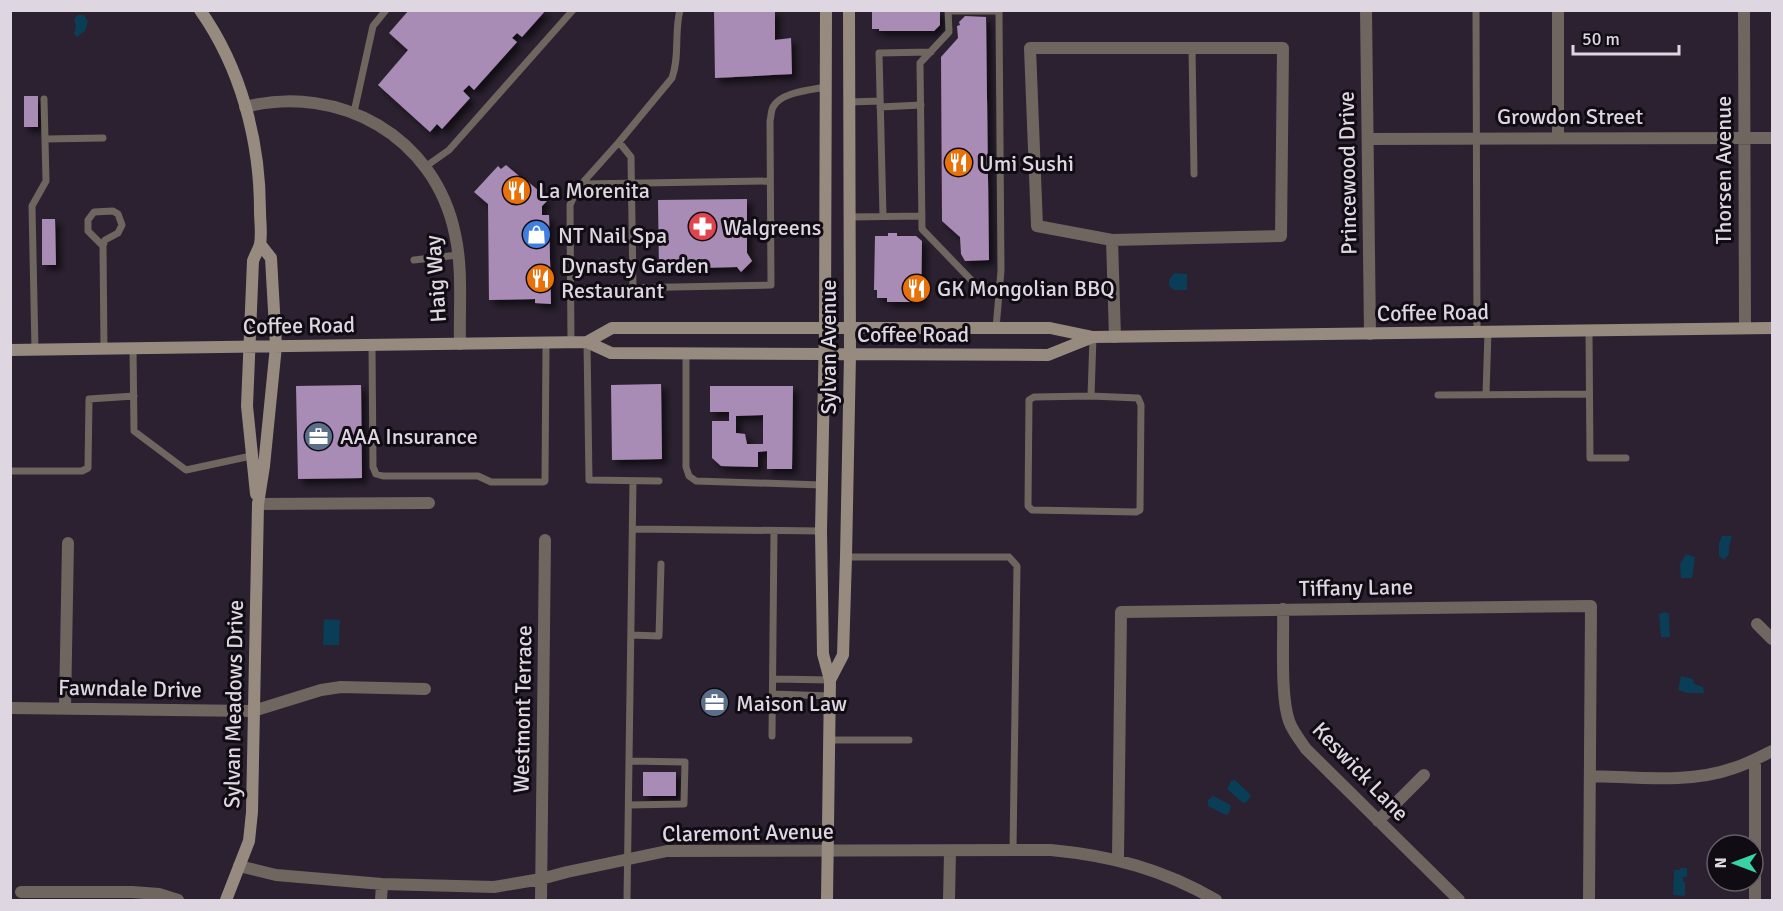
<svg xmlns="http://www.w3.org/2000/svg" width="1783" height="911" font-family="Signika,sans-serif">
  <style>
    .water { fill: #0a3d56 }
    .building { fill: #a88cb5; fill-rule: evenodd; filter: url(#shadow) }
    .lines { fill: none; stroke-linecap: round; stroke-linejoin: round }
    .lane { stroke: #6e665f; stroke-width: 7 }
    .street { stroke: #6e665f; stroke-width: 12 }
    .secondary { stroke: #978b80; stroke-width: 12 }
    .labels { text-anchor: middle; stroke-width: 6; stroke-linejoin: round; paint-order: stroke }
    .street-label { font-size: 22px; fill: #ded7e2; stroke: #110c13 }
    .poi-label { font-size: 22px; fill: #ded7e2; stroke: #110c13; text-anchor: start }
  </style>
  <defs>
    <filter id="shadow"><feDropShadow dx="5" dy="5" stdDeviation="3" flood-color="#0009"/></filter>
  </defs>
  <rect width="100%" height="100%" fill="#2b2130"/>
  <path class="water" d="M78 15H84L88 21 85 31 77 37 74 34 76 26 74 19Z
    M1174 273 1187 274V290H1174L1169 286V280Z
    M1722 536H1732L1729 547V554L1724 560 1719 556V543Z
    M1686 554 1695 557C1694 565 1693 571 1692 578H1681L1680 564Z
    M1665 612 1669 614 1670 637H1661L1659 614Z
    M324 619 340 620 339 645H323Z
    M1681 676 1693 679 1694 684 1703 687 1704 693H1688L1678 690Z
    M1235 780 1251 795 1247 802 1243 803 1227 789 1231 781Z
    M1213 796 1231 805 1229 813 1226 815 1208 806V800Z
    M1680 868H1687V877H1683V882H1685V896L1673 895 1674 870H1680Z"/>
  <path class="building" d="M409 10H546L522 37 517 33 512 38 517 42 474 90 469 85 463 91 470 98 442 129 437 124 430 132 378 85 408 50 389 33Z
    M714 10H775V40L791 38 792 74 715 78Z
    M872 10H940V25L934 31H879V29H872Z
    M965 16 986 17 989 260 965 261 961 254 960 237 942 221 941 57 958 38 957 26 960 25 959 22Z
    M24 96H38V127H24Z
    M506 165 525 181 526 180 539 191 537 193 547 201 542 206V215H549L551 304 535 303V299L489 300 488 204 474 192 498 166 501 169Z
    M747 199V253L752 261 741 272 737 267 659 269 658 200Z
    M42 219H55L56 265H42Z
    M888 233H897V236H916L922 241 921 302H887V298H877V290H874L875 236H888Z
    M661 384 662 459 612 460 611 385Z
    M361 385 362 478 298 479 296 386Z
    M710 386H793L792 469H767V451L758 452V467L721 466 712 458V421H729V412H710ZM763 415V444H747L745 434 736 433V416Z
    M643 772H676V796H643Z"/>
  <g class="lines">
    <path class="lane" d="M1476 10 1477 332
      M1192 48 1194 174
      M849 102 880 101
      M880 107 921 105
      M354 112 373 26 386 10
      M45 139 103 138
      M619 142 631 157 633 288
      M425 167 449 150 573 10
      M581 184 770 181
      M883 216 879 53 931 52
      M849 217 922 216
      M103 246 88 231V220L94 212 113 211 118 214 122 225 118 233 105 240 103 246 104 349
      M414 260 458 255
      M571 289 771 285 770 121C771 117 771 111 773 107 781 92 811 90 826 87
      M996 328 1001 271 999 11H948L949 32 920 63 922 229 975 284 999 295
      M1589 331 1590 458H1626
      M587 342 589 480 659 481
      M571 343 570 205 577 189 619 142 672 78C680 56 674 33 680 10
      M372 345 373 467 376 474 383 476H478L491 482H543L545 481 546 344
      M133 348 134 431 186 470 251 456
      M35 350 32 206 46 181 44 99
      M686 353V467L689 476 696 481 822 485
      M1486 394 1488 332
      M1438 395 1589 394
      M1091 396 1138 398 1141 405 1140 510 1136 512 1032 510 1028 506 1029 400 1034 397Z
      M1091 396 1093 337
      M10 471H82L88 468 89 399 134 396
      M633 529 821 531
      M846 557H1009L1017 566 1013 850
      M631 635 659 636 661 564
      M773 679 830 680
      M773 694 830 696
      M772 736 774 531
      M830 740H909
      M629 805 684 804 685 762 630 761
      M627 900 633 481"/>
    <path class="street" d="M1366 10 1370 334
      M1558 10V137
      M1744 10 1745 328
      M245 107C340 83 435 137 455 234 463 269 459 308 460 344
      M1368 139 1772 138
      M1112 240 1037 226 1030 48H1283L1281 236 1112 240 1115 337
      M258 504 429 503
      M1283 609C1284 639 1280 695 1289 721 1293 732 1300 740 1306 749L1459 900
      M1757 624 1772 639
      M10 708 253 711 321 690 341 687 425 689
      M65 708 68 543
      M1755 760V900
      M1590 776C1637 777 1689 784 1734 768 1747 764 1760 757 1772 751
      M1378 821 1424 775
      M1118 859 1121 612 1591 606 1589 900
      M239 866 276 875 382 884 494 887 541 879 567 872 667 851 1051 850C1113 856 1162 869 1216 900
      M21 892H132L159 894 178 900
      M381 900 382 884
      M541 900 545 540
      M949 900 950 851"/>
    <path class="secondary" d="M200 10C241 68 260 141 260 211 260 221 262 234 260 244 259 249 255 255 253 261L247 406 256 494
      M826 10 825 329 821 531 823 654 830 680 827 900
      M587 342 611 353 1048 355 1093 337
      M10 350 587 342 612 328H1050L1093 337 1772 328
      M830 680 843 655 846 557 850 355 849 10
      M226 900 249 841 252 812 258 504 264 466 276 346 271 258 260 244"/>
  </g>
  <defs>
    <symbol id="restaurant-disc" viewBox="-11 -11 22 22"><circle r="9.5" fill="#e8710a" stroke="#110c13"/><path d="M-5-6h1v4h1v-4h1v4h1v-4h1v5L-1.5 .5V6h-2V.5L-5-1ZM5-6V6H3V1.5H1.5Q1.5-4 5-6Z" fill="#fff"/></symbol>
    <symbol id="pharmacy-disc" viewBox="-11 -11 22 22"><circle r="9.5" fill="#e0444e" stroke="#110c13"/><path d="M-2-6h4v4h4v4h-4v4h-4v-4h-4v-4h4Z" fill="#fff"/></symbol>
    <symbol id="shop-disc" viewBox="-11 -11 22 22"><circle r="9.5" fill="#3f7fe0" stroke="#110c13"/><path d="M-5-2.5h2.3a2.7 3.5 0 0 1 5.4 0H5L5.5 6h-11ZM-1.5-2.5h3a1.5 2.3 0 0 0-3 0Z" fill="#fff"/></symbol>
    <symbol id="office-disc" viewBox="-11 -11 22 22"><circle r="9.5" fill="#5c6f8a" stroke="#110c13"/><path d="M-6-3h4V-5.5h4V-3h4V5H-6ZM-1-4.5V-3h2v-1.5ZM-6 0V1H6V0Z" fill="#fff"/></symbol>
  </defs>
  <g fill-rule="evenodd">
    <use href="#restaurant-disc" x="942" y="146" width="33" height="33"/>
    <use href="#restaurant-disc" x="500" y="174" width="33" height="33"/>
    <use href="#pharmacy-disc" x="686" y="210" width="33" height="33"/>
    <use href="#shop-disc" x="520" y="218" width="33" height="33"/>
    <use href="#restaurant-disc" x="524" y="262" width="33" height="33"/>
    <use href="#restaurant-disc" x="900" y="272" width="33" height="33"/>
    <use href="#office-disc" x="302" y="420" width="33" height="33"/>
    <use href="#office-disc" x="698" y="686" width="33" height="33"/>
  </g>
  <g class="labels">
    <g class="street-label">
      <text x="1570" y="124">Growdon Street</text>
      <text transform="translate(1723 170) rotate(-90)" y="8">Thorsen Avenue</text>
      <text transform="translate(1347 173) rotate(-91)" y="8">Princewood Drive</text>
      <text transform="translate(435 279) rotate(-94)" y="8">Haig Way</text>
      <text transform="translate(1433 312) rotate(-1)" y="8">Coffee Road</text>
      <text transform="translate(299 325) rotate(-1)" y="8">Coffee Road</text>
      <text x="913" y="342">Coffee Road</text>
      <text transform="translate(828 347) rotate(-90)" y="8">Sylvan Avenue</text>
      <text transform="translate(1356 587) rotate(-1)" y="8">Tiffany Lane</text>
      <text transform="translate(130 688) rotate(1)" y="8">Fawndale Drive</text>
      <text transform="translate(233 704) rotate(-89)" y="8">Sylvan Meadows Drive</text>
      <text transform="translate(522 709) rotate(-89)" y="8">Westmont Terrace</text>
      <text transform="translate(1361 771) rotate(46)" y="8">Keswick Lane</text>
      <text transform="translate(748 832) rotate(-1)" y="8">Claremont Avenue</text>
    </g>
    <g class="poi-label">
      <text x="979" y="171">Umi Sushi</text>
      <text x="538" y="198">La Morenita</text>
      <text x="723" y="235">Walgreens</text>
      <text x="558" y="243">NT Nail Spa</text>
      <text x="561" y="273">Dynasty Garden<tspan x="561" dy="25">Restaurant</tspan></text>
      <text x="937" y="296">GK Mongolian BBQ</text>
      <text x="340" y="444">AAA Insurance</text>
      <text x="736" y="711">Maison Law</text>
    </g>
  </g>
  <rect width="1783" height="911" fill="none" stroke="#ded7e2" stroke-width="24"/>
  <g transform="translate(1735 863) rotate(270)"><circle r="28" fill="#110c13" stroke="#635d66" stroke-width="1.5"/>
  <path d="M0-4.5L10 22L0 15L-10 22Z" fill="#37d4a6"/>
  <text y="-9" font-size="16" font-weight="bold" text-anchor="middle" fill="#ded7e2">N</text>
  </g>
  <path d="M1573 45v9h106v-9" fill="none" stroke="#ded7e2" stroke-width="3"/>
  <text x="1582" y="45" font-size="18" fill="#ded7e2" stroke="#110c13" stroke-width="4.5" paint-order="stroke">50 m</text>
</svg>
